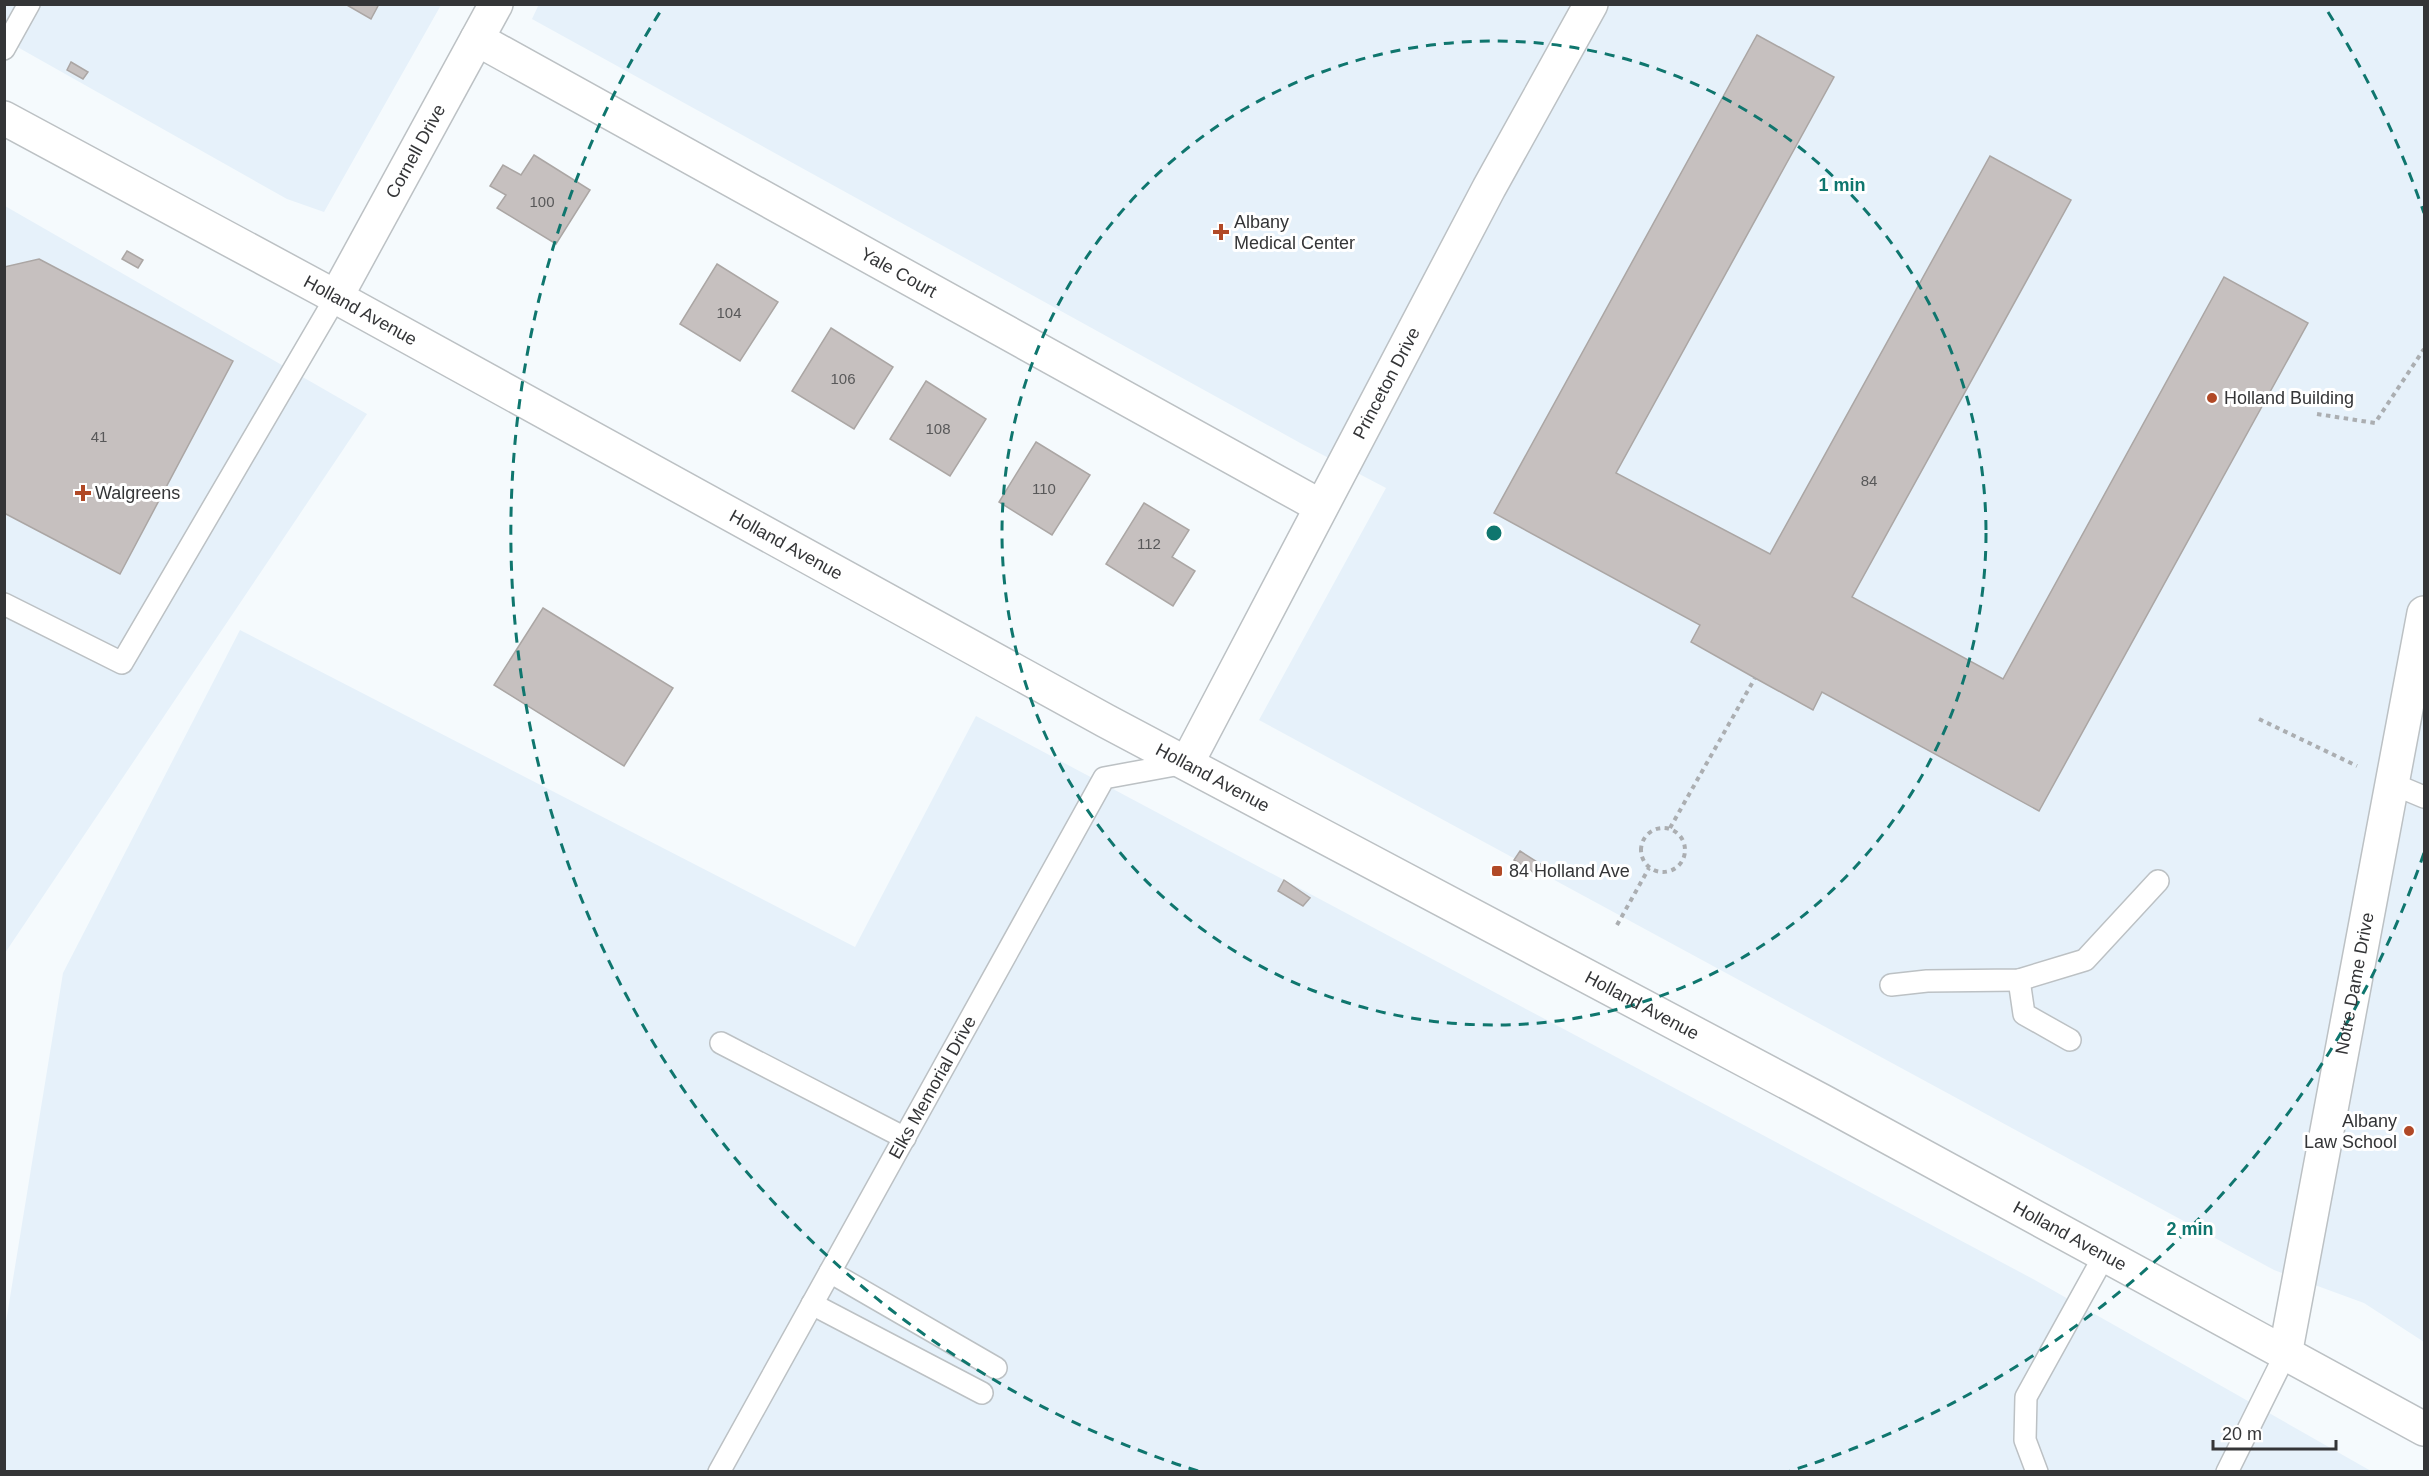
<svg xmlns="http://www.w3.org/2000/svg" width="2429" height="1476" font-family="Arial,sans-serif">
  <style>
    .built { fill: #e6f1fa }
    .building { fill: #c6c0bf; stroke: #aba6a4; stroke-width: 1.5 }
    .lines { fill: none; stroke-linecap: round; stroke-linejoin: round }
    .lane-casing { stroke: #bcc1c4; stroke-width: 24 }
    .street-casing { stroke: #bcc1c4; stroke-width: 36 }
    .secondary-casing { stroke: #bcc1c4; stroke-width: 36 }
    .path { stroke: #abaeb1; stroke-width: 4; stroke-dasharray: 4.5 4.5; stroke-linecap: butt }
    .lane { stroke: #fff; stroke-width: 21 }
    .street { stroke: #fff; stroke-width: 33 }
    .secondary { stroke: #fff; stroke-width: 33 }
    .ring { fill: none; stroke: #0f766e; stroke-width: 3; stroke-dasharray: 10 8 }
    .poi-dot { fill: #b14926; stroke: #fff; stroke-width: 2 }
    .labels { text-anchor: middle; stroke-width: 6; stroke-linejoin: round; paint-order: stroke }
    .number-label { font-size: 15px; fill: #585859 }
    .street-label { font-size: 18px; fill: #343537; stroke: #fff }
    .poi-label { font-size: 18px; fill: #343537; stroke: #fff; text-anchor: start }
    .centre { fill: #0f766e; stroke: #fff; stroke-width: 3 }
    .ring-label { font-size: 18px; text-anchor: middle; font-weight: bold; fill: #0f766e; stroke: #fff; stroke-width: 6; stroke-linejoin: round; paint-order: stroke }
  </style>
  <rect width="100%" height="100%" fill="#f5fafd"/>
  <path class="built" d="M539 4 2424 5V1342L2364 1303 2274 1270 1259 720 1386 488 1302 444 532 19Z
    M5 5H441L324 212 287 199 5 40Z
    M5 206 367 414 5 953Z
    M240 630 855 947 976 716 2033 1279 2371 1471 5 1472V1328L63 973Z"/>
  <path class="building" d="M345 4H379L371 19Z
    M1757 35 1834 77 1616 473 1770 554 1990 156 2071 200 1852 597 2003 679 2224 277 2308 323 2039 811 1822 692 1813 710 1755 678 1691 642 1700 625 1494 513Z
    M71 62 88 72 83 79 67 70Z
    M534 155 590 190 556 244 497 208 506 195 490 186 503 165 521 175Z
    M127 251 143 260 138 268 122 259Z
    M39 259 233 361 120 574 4 513V267Z
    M717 264 778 302 740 361 680 324Z
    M831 328 893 367 854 429 792 391Z
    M926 381 986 419 950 476 890 439Z
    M1036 442 1090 475 1052 535 999 502Z
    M1144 503 1189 530 1172 557 1195 571 1173 606 1106 564Z
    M543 608 673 688 624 766 494 685Z
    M1520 851 1545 867 1539 876 1514 860Z
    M1284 880 1310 898 1303 906 1278 891Z"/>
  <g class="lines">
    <defs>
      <g id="lane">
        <path d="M4 49 29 4"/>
        <path d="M4 604 122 663 336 297"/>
        <path d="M2393 784 2424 797"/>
        <path d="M2019 980 2024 1014 2070 1040"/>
        <path d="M1891 985 1927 981 2019 980 2085 960 2158 881"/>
        <path d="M721 1043 905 1138"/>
        <path d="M830 1272 996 1368"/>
        <path d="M812 1304 982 1393"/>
        <path id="s1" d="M719 1472 1104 778 1186 763"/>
        <path d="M2037 1472 2025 1440 2026 1397 2104 1256"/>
        <path d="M2227 1472 2285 1355"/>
      </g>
      <g id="street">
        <path id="s2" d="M477 39 1320 506"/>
        <path id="s3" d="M336 297 496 4"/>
        <path id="s4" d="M1187 763 1489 188 1591 4"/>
        <path id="s5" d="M2285 1355 2424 613"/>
      </g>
      <g id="secondary">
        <path id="s6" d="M4 118 336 297 1106 721 1822 1101 2424 1429"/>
      </g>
    </defs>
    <use href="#lane" class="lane-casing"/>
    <use href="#street" class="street-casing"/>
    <use href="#secondary" class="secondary-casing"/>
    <path class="path" d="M2317 414 2375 423 2424 349
      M2259 719 2357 766
      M1641 850a22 22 0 1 1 44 0a22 22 0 1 1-44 0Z
      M1670 828 1755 678
      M1617 925 1649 868"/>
    <use href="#lane" class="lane"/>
    <use href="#street" class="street"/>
    <use href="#secondary" class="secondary"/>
  </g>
  <g class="ring">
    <circle cx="1494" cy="533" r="492"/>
    <path d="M2424 853A984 984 0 0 1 1790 1471M1198 1471A984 984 0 0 1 660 12M2328 12A984 984 0 0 1 2424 213"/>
  </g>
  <g class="poi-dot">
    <path d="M1218 223h6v6h6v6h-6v6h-6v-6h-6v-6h6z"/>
    <circle cx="2212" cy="398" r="6"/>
    <path d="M80 484h6v6h6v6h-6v6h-6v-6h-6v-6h6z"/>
    <rect x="1491" y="865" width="12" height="12" rx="3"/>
    <circle cx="2409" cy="1131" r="6"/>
  </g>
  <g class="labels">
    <g class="number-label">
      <text x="542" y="207">100</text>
      <text x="729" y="318">104</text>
      <text x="843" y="384">106</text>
      <text x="938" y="434">108</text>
      <text x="99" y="442">41</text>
      <text x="1869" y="486">84</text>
      <text x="1044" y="494">110</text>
      <text x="1149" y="549">112</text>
    </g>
    <g class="street-label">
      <text dy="6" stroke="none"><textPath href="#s3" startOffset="166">Cornell Drive</textPath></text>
      <text dy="6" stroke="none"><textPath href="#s2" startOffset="482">Yale Court</textPath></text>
      <text dy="6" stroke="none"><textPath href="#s6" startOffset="405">Holland Avenue</textPath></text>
      <text dy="6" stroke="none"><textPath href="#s4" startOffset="429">Princeton Drive</textPath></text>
      <text dy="6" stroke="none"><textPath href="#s6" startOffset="891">Holland Avenue</textPath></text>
      <text dy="6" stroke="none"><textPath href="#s6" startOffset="1377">Holland Avenue</textPath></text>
      <text dy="6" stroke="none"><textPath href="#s5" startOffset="378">Notre Dame Drive</textPath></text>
      <text dy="6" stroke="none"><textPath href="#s6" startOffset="1863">Holland Avenue</textPath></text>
      <text dy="6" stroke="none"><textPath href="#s1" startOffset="440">Elks Memorial Drive</textPath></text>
      <text dy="6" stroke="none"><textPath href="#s6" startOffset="2349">Holland Avenue</textPath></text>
    </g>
    <g class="poi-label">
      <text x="1234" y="228">Albany<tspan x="1234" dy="21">Medical Center</tspan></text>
      <text x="2224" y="404">Holland Building</text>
      <text x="95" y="499">Walgreens</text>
      <text x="1509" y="877">84 Holland Ave</text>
      <text x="2397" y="1127" text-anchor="end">Albany<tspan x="2397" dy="21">Law School</tspan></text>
    </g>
  </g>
  <circle cx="1494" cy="533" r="9" class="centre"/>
  <g class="ring-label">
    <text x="1842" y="191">1 min</text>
    <text x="2190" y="1235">2 min</text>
  </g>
  <rect width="2429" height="1476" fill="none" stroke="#343537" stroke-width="12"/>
  <path d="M2213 1440v9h123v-9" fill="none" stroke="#343537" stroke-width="3"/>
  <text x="2222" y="1440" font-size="18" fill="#343537" stroke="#ffffff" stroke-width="4.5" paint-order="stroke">20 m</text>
</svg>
